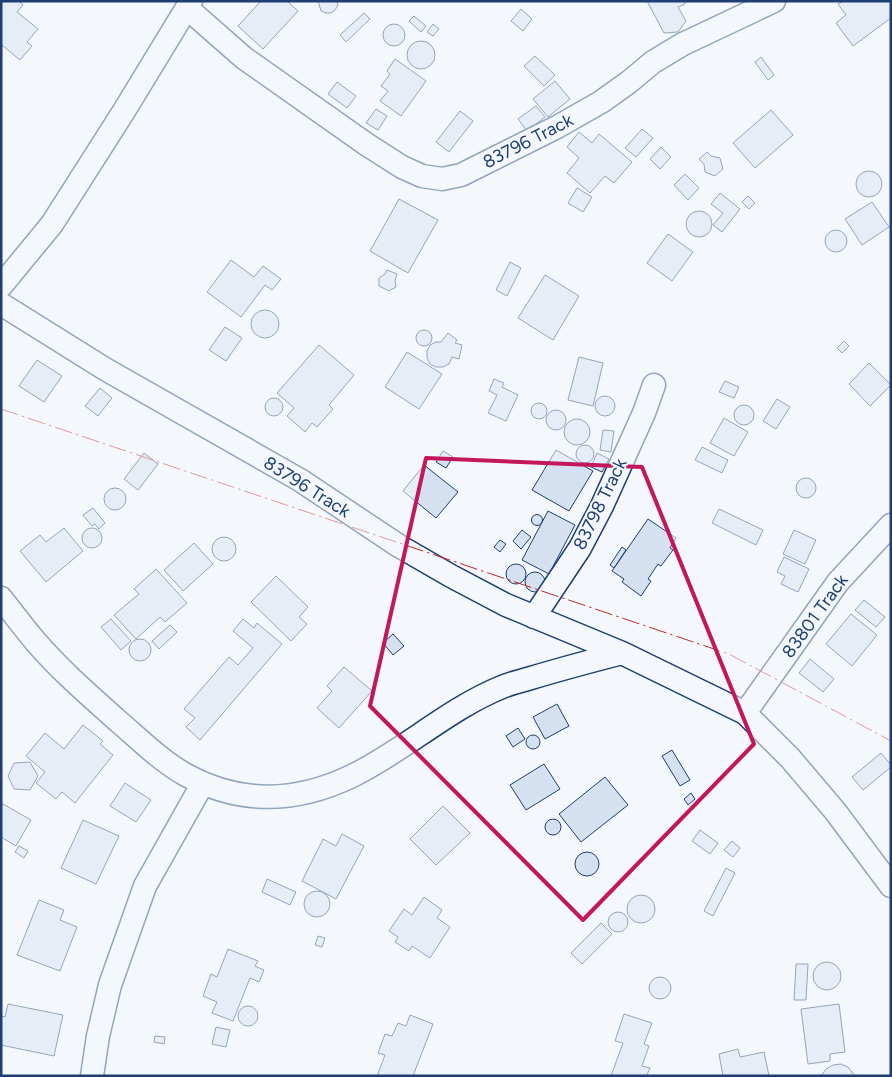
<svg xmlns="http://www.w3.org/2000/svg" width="892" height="1077" font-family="Figtree,sans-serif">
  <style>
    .building { fill: #d5e0f0; stroke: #1d3f73 }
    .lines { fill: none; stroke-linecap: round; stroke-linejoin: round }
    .minor-casing { stroke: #1d3f73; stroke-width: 25 }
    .minor { stroke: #f4f7fb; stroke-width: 22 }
    .power { stroke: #c62828; stroke-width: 1; stroke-dasharray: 18 4 2.5 4; stroke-linecap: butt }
    .marked { fill: none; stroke: #c2185b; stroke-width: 4; stroke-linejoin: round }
    .labels { text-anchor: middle; stroke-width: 4; stroke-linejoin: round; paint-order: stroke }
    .street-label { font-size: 18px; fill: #1d3f73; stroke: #f4f7fb }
  </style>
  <rect width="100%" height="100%" fill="#f4f7fb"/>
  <path class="building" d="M1 1H19L23 5 17 12 38 29 27 42 32 46 20 60 3 46 1 47Z
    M261 1H287L298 11 263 49 238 26Z
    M318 1H337L338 5 335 10 331 13H326L321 11Z
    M647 1H684L685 4 678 7 686 21 678 32 664 33Z
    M843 1H891V18L853 46 836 23 846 15 838 4Z
    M521 9 532 19 523 31 511 21Z
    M364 13 370 19 346 42 340 35Z
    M414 16 426 26 421 32 409 21Z
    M433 24 439 29 433 36 427 32Z
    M383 35a11 11 0 1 1 22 0a11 11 0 1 1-22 0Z
    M407 55a14 14 0 1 1 28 0a14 14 0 1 1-28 0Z
    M535 56 555 75 544 86 524 66Z
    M761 57 774 75 768 80 755 62Z
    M395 59 426 81 401 116 380 101 388 91 381 86 390 74 387 71Z
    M555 81 570 99 548 117 533 99Z
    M337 82 356 96 347 108 328 94Z
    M536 106 545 117 527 131 518 119Z
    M376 109 387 116 378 130 366 123Z
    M771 110 793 135 755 168 733 143Z
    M460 111 473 121 449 152 436 142Z
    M642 129 653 138 636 157 625 148Z
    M579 132 592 143 599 134 632 162 614 183 605 176 590 193 567 173 579 158 567 147Z
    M661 147 671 157 660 169 650 159Z
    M707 152 711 156 720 158 723 169 715 176 705 172 704 164 699 159Z
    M856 184a13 13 0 1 1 26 0a13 13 0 1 1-26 0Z
    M685 174 699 188 688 200 674 185Z
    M577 188 592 197 583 212 568 203Z
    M720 193 740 209 722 232 713 225 723 213 711 204Z
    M748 196 755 203 749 209 742 202Z
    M399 199 438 220 408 273 370 251Z
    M872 202 889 227 862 245 845 219Z
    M686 224a13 13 0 1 1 26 0a13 13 0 1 1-26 0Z
    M825 241a11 11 0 1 1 22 0a11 11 0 1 1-22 0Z
    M668 234 693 252 672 281 647 263Z
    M231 260 254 277 263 266 281 279 272 290 265 285 241 317 207 292Z
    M510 262 521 268 507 296 496 290Z
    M387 270 397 274 395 280 396 287 389 291 379 286V278L385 274Z
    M545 275 579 296 553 340 518 318Z
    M251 324a14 14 0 1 1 28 0a14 14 0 1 1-28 0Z
    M225 327 242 338 226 361 209 350Z
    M416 338a8 8 0 1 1 16 0a8 8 0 1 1-16 0Z
    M448 333 457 340 455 343 462 345 459 359 452 357 449 364 443 367H436L430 364 427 358V351L430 345 436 342H441Z
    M844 341 849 346 842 353 837 348Z
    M319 345 354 375 329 405 333 409 317 427 312 423 305 432 287 416 294 408 277 393Z
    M407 352 442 374 419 409 385 387Z
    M579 357 603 363 593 406 568 400Z
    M37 360 62 376 44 402 19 386Z
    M869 363 891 385 870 406 849 384Z
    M494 379 504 383 502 387 518 395 506 421 488 413 497 395 489 391Z
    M725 381 739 387 734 398 719 392Z
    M100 388 112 398 98 416 85 406Z
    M595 406a10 10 0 1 1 20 0a10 10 0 1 1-20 0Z
    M265 407a9 9 0 1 1 18 0a9 9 0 1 1-18 0Z
    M777 399 790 407 776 429 763 421Z
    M531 411a8 8 0 1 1 16 0a8 8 0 1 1-16 0Z
    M734 415a10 10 0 1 1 20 0a10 10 0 1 1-20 0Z
    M546 420a10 10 0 1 1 20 0a10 10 0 1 1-20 0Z
    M724 418 748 432 734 456 710 443Z
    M564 432a13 13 0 1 1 26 0a13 13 0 1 1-26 0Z
    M603 430 614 431 611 452 600 450Z
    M576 454a9 9 0 1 1 18 0a9 9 0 1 1-18 0Z
    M702 447 728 460 722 473 695 460Z
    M556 450 593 471 569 511 532 490Z
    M443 451 453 457 446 468 436 462Z
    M144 453 158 464 138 490 124 479Z
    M597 453 609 459 602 472 591 467Z
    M424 465 458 492 436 518 403 491Z
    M796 488a10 10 0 1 1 20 0a10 10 0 1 1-20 0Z
    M104 499a11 11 0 1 1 22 0a11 11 0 1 1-22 0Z
    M93 508 105 523 99 529 95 524 92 526 83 515Z
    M719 509 763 530 756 545 712 523Z
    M548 511 575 525 549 574 522 560Z
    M531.5 520a5.5 5.5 0 1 1 11 0a5.5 5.5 0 1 1-11 0Z
    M648 519 676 538 670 548 673 550 661 566 658 564 648 579 651 581 641 596 622 582 624 579 612 571Z
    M82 538a10 10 0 1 1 20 0a10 10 0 1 1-20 0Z
    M64 528 83 551 46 582 20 551 40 535 46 542Z
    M522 530 531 537 521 549 513 541Z
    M794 530 816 540 805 564 783 554Z
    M212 549a12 12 0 1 1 24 0a12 12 0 1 1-24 0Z
    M500 540 506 544 500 552 494 547Z
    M194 543 213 564 183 591 164 570Z
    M622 547 626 550 614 568 610 565Z
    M784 557 809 569 798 592 781 584 785 576 777 572Z
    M506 574a10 10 0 1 1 20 0a10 10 0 1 1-20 0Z
    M156 569 187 603 165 622 160 617 136 639 114 615 139 594 134 589Z
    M525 582a10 10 0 1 1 20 0a10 10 0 1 1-20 0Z
    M276 576 308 607 299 617 307 624 291 641 251 602Z
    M864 600 885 617 876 627 855 610Z
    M851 614 877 635 852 666 826 644Z
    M111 619 131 641 121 650 101 627Z
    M243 619 254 628 257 623 282 644 200 740 186 727 195 718 184 709 229 657 238 665 253 648 233 631Z
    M170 625 177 632 159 649 152 641Z
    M393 634 404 646 393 655 383 643Z
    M129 650a11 11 0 1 1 22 0a11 11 0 1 1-22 0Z
    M810 659 834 679 823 692 799 673Z
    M344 667 372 691 339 728 317 708 332 691 327 686Z
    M557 704 569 726 545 739 533 717Z
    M83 725 103 741 100 744 113 755 75 803 62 792 56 799 36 783 45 772 26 756 45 733 64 749Z
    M518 728 525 739 513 747 506 736Z
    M526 742a7 7 0 1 1 14 0a7 7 0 1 1-14 0Z
    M672 750 690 780 680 786 662 756Z
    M881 753 891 765V767L863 790 852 777Z
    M30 762 38 776 30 790 14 789 8 776 14 763Z
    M544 764 560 789 526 810 510 785Z
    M605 777 628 805 581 842 559 814Z
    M125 783 151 800 136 822 110 806Z
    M691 793 695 799 688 805 684 799Z
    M3 804 31 820 16 846 1 837V807Z
    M443 806 470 833 436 865 410 839Z
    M545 827a8 8 0 1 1 16 0a8 8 0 1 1-16 0Z
    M83 820 119 836 96 884 61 868Z
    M700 830 718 843 710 854 692 841Z
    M342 834 364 846 336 899 302 881 323 839 336 846Z
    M732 841 740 848 733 857 724 850Z
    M19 846 28 851 24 858 15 852Z
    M575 864a12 12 0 1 1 24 0a12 12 0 1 1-24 0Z
    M726 868 735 873 713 916 704 911Z
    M267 879 296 892 290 905 262 892Z
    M304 904a13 13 0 1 1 26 0a13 13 0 1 1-26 0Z
    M627 909a14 14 0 1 1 28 0a14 14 0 1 1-28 0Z
    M424 897 442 910 437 918 450 927 430 958 412 946 409 951 395 942 398 937 389 931 404 909 412 915Z
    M39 900 64 910 60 920 77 927 60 971 17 955Z
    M608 922a10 10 0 1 1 20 0a10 10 0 1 1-20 0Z
    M601 923 612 934 582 964 571 953Z
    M318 936 325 938 322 947 315 945Z
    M228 949 258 961 255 966 264 970 259 982 250 978 233 1021 212 1013 217 1002 203 996 211 974 217 977Z
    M813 976a14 14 0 1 1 28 0a14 14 0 1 1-28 0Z
    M796 964H808L806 1000H794Z
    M649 988a11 11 0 1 1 22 0a11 11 0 1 1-22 0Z
    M8 1004 63 1015 54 1056 1 1045V1016L5 1017Z
    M839 1004 845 1052 830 1054V1061L808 1064 801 1009Z
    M238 1016a10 10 0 1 1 20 0a10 10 0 1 1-20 0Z
    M624 1014 652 1023 644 1044 649 1046 642 1066 650 1068 647 1075 651 1076H611L623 1043 615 1041Z
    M410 1015 433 1024 413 1076H377L385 1055 378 1053 385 1034 392 1036 398 1023 406 1026Z
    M216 1027 230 1030 226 1047 212 1044Z
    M155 1036 165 1037 164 1044 154 1042Z
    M738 1049 740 1057 764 1052 769 1076H723L719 1054Z
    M841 1064 848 1067 855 1076H821L826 1069 833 1065Z"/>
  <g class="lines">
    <defs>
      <path id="minor" d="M187 8 244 58 366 144 402 167 422 176 442 179 461 175 557 127 601 102 629 82 653 62 683 44 774 1
        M1 286 52 224 124 111 191 1
        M1 304 105 369 300 480 399 546 451 576 506 605 622 653
        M1 598C13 613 24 628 36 642 61 671 90 696 118 721 139 739 161 761 186 775 241 805 296 803 352 776 405 750 448 709 502 687 511 683 521 681 531 678 561 669 591 661 622 653L745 713 790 758 835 811 891 886
        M534 617 580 548 602 506 644 413 654 385
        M745 713 838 582 891 525
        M92 1076 98 1036 110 985 145 886 203 783"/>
    </defs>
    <use href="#minor" class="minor-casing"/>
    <use href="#minor" class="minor"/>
    <path class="power" d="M1 409 729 654 891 741"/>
  </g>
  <path d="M0 0H892V1077H0ZM426 458 642 467 754 744 583 920 370 706Z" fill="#f4f7fb" fill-opacity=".55" fill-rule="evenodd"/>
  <path class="marked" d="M426 458 642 467 754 744 583 920 370 706Z"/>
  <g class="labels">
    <g class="street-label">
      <text transform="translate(528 141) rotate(-27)" y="6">83796 Track</text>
      <text transform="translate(307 487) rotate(32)" y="6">83796 Track</text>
      <text transform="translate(600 504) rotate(-64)" y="6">83798 Track</text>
      <text transform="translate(815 616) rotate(-54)" y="6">83801 Track</text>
    </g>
  </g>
  <rect width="892" height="1077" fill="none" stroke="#1d3f73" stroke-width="5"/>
</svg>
